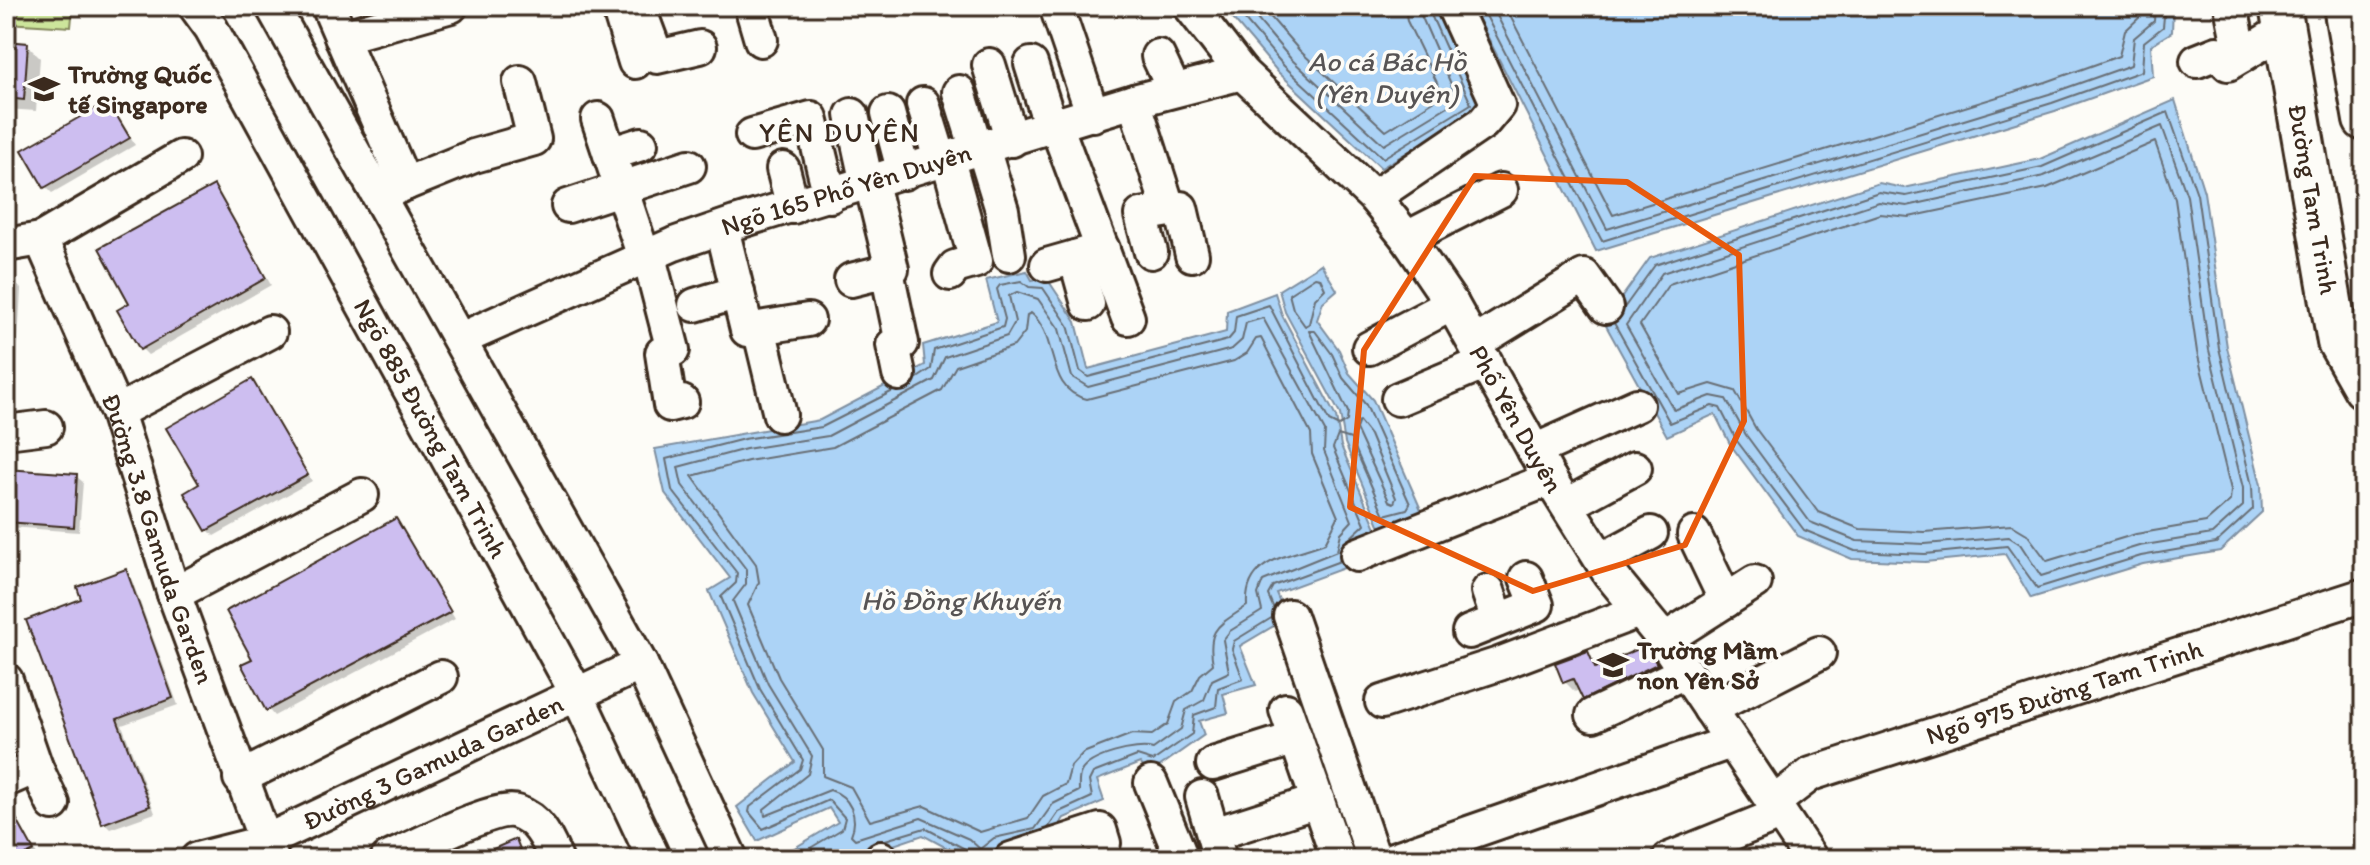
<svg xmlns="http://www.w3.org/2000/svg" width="2370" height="865" font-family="Itim,sans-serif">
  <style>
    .green { fill: #cce59b; stroke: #84885c; stroke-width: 2 }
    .water { fill: #acd3f6; stroke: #7f8fa0; stroke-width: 2 }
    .shadow { fill: #0003 }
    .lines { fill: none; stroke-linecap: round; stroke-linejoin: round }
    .shore { stroke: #686e74; stroke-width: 2 }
    .building { fill: #cdbef0; stroke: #3b2a1e; stroke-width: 2 }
    .minor-casing { stroke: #3b2a1e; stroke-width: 38 }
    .major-casing { stroke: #3b2a1e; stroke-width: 46 }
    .minor { stroke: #fdfcf7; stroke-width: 32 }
    .major { stroke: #fdfcf7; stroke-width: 40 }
    .marked { fill: none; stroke: #e8590c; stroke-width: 6; stroke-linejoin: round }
    .labels { text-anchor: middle; stroke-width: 7; stroke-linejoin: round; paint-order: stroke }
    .poi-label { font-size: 26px; font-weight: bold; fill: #3b2a1e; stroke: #fdfcf7; text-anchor: start }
    .street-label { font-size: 26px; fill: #3b2a1e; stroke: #fdfcf7 }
    .water-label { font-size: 28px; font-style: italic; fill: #575454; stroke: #fdfcf7 }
    .neighbourhood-label { font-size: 28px; letter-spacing: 2px; fill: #3b2a1e; stroke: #fdfcf7 }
  </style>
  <rect width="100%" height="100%" fill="#fdfcf7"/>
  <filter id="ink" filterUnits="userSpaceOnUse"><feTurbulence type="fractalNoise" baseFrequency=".0125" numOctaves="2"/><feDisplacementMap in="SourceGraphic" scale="16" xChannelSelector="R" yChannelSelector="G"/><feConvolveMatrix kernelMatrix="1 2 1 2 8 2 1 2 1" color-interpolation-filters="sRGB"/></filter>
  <g filter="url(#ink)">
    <path class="green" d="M6 6H73L71 27 6 23Z"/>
    <path class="water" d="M1222 6H1434L1483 107 1381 168 1278 72Z
      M1472 6H2173L2172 32 2151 45 2153 76 2055 111 1596 251Z
      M2175 100 2204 192 2227 347 2261 485 2262 512 2220 551 2143 564 2031 598 2005 554 1925 562 1852 559 1798 536 1730 444 1715 414 1667 436 1604 322 1650 258 1879 183 1904 188 2040 159Z
      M1321 264 1337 290 1323 302 1317 320 1339 350 1349 373 1373 400 1422 512 1380 527 1345 443 1340 414 1285 312 1279 290Z
      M1027 271 1032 280 1046 277 1076 322 1088 369 1226 332 1227 311 1275 293 1282 315 1336 417 1341 446 1377 530 1355 564 1276 593 1287 618 1240 646 1256 685 1223 694 1228 713 1199 721 1204 735 1149 774 1140 763 1097 780 1104 801 1064 818 1047 845 967 859 923 835 852 859H776L838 822 829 808 757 841 737 807 795 762 753 693 709 591 730 578 665 493 655 449 820 420 925 365 923 345 997 322 986 280Z"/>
    <path class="shadow" d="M6 43 27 45 40 58 36 111 6 109Z
      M108 103 135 145 52 193 46 187Z
      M214 187 271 285 148 355 142 349 132 304Z
      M6 282H15L21 289 15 401H6Z
      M252 381 312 481 214 536 208 530 202 485Z
      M6 471 76 476 83 482 79 532 10 527 7 580Z
      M396 520 455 619 274 716 268 709 255 659Z
      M125 572 131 578 178 705 122 725 155 813 110 829 104 823Z
      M1644 649 1665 674 1594 708 1580 689 1575 692 1565 682 1587 653 1599 668Z
      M6 806 13 811 38 857 6 859Z
      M515 841 528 859H475Z"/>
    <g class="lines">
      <path class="shore" d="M1233 6 1284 66 1383 158 1471 104 1427 6
        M1246 6 1291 59 1384 145 1458 100 1417 6
        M1261 6 1300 51 1386 131 1443 95 1407 21 1405 6
        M1481 6 1602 241 2052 103 2142 71 2144 42 2163 27 2165 6
        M1492 6 1607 229 2049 94 2131 65 2134 38 2154 21 2155 6
        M1505 6 1613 215 2046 82 2119 56 2125 31 2142 15 2143 6
        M2162 126 2187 196 2209 350 2243 488V506L2212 534 2139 546 2041 576 2020 544 2009 537 1925 544 1857 541 1810 522 1746 435 1726 399 1711 396 1674 410 1626 325 1662 273 1879 202 1907 206 2044 176Z
        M2155 142 2175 199 2197 352 2231 490 2230 501 2206 522 2136 534 2047 561 2027 534 2012 525 1924 532 1860 529 1818 512 1756 429 1735 391 1711 384 1679 394 1640 325 1669 284 1880 214 1909 217 2047 188Z
        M1315 277 1320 278 1325 289 1315 299 1309 324 1305 326 1293 309 1289 294Z
        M1017 292 1038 299 1059 329 1072 377 1088 387 1232 349 1242 340 1246 323 1263 318 1325 431 1324 451 1352 521 1341 533 1337 551 1263 581 1258 594 1262 611 1230 631 1223 640 1229 672 1212 680 1204 700 1186 710 1181 729 1153 749C1137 744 1089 756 1081 772 1078 778 1079 785 1079 791L1053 804 1035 829 994 838 980 849 969 839 921 818 855 839 851 835C859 817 850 796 830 790L765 816 764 809 808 774 812 756 768 684 733 601 746 584V569L682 485 678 467 746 449 828 436 934 380 945 357 1007 336 1015 322 1009 296Z
        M1031 313C1059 336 1045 391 1087 399L1234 361 1247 353 1256 339 1261 338 1311 434 1312 454 1338 517 1325 543C1289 557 1244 558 1247 606 1220 625 1206 627 1213 664L1200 675 1192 691 1176 702 1168 724 1152 735 1132 734 1083 753 1071 766 1066 784 1043 796 1028 818 980 832 924 806 870 821 851 787 823 776V750L779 678 748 605 759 582 756 564 692 476 748 461 833 447 942 390 956 366 1014 346 1025 332 1027 315Z
        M1614 323 1670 423 1712 406 1720 408 1737 441 1804 530 1855 551 1925 554 2007 546 2037 588 2141 556 2216 543 2253 509 2252 486 2219 348 2197 194 2168 112 2042 167 1906 196 1879 192 1655 265 1624 308
        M916 379 931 369 934 350 1003 327 1005 319 997 289 1000 285 1021 281 1029 287 1043 288 1068 325 1080 371 1088 377 1228 340 1234 333 1236 316 1269 305 1329 421 1339 426 1347 421 1348 412 1309 331H1315L1332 354 1343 378 1366 405 1410 504 1407 509 1384 515 1351 439 1338 435 1333 448 1365 524 1349 539
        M1359 421 1370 435 1396 498 1394 503 1389 501 1356 429Z
        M1274 609 1268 595 1273 586 1340 561
        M1048 828 1059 812 1092 797 1089 781 1093 773 1137 756 1153 761 1192 734 1194 715 1216 707 1218 688 1243 679 1232 649 1234 641 1273 617
        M882 841 925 828 965 849 969 859
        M792 859 842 829 845 818 829 800 763 829 749 812 750 807 800 769 803 760 760 689 721 597 736 583 737 573 672 490 666 459 744 439 822 427 893 391"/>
    </g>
    <path class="building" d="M6 41 28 43 24 100 6 98Z
      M108 101 130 138 44 188 22 150Z
      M214 185 266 278 140 350 117 310 129 303 99 248Z
      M252 379 308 475 206 531 184 493 199 484 166 428Z
      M6 469 77 474 74 527 6 522Z
      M396 518 451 612 266 711 241 664 252 659 226 611Z
      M126 569 173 698 117 719 150 806 102 824 26 620 81 599 77 587Z
      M1645 646 1657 664 1583 700 1573 679 1563 683 1555 663 1588 651 1595 668Z
      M6 800 34 851 18 859H6Z
      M516 839 524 859H470Z"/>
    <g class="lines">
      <defs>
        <g id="minor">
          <path id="s1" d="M195 6 211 28 577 694 654 859"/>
          <path d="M272 6 641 664 731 859"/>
          <path d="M328 6 405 184 379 195"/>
          <path d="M638 6 657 57 700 47"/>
          <path d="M751 6 761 40"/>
          <path id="s2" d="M1190 6 1242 73 1374 197 1407 238 1452 304 1550 479 1609 573 1664 640 1811 859"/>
          <path d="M2231 6 2241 56"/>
          <path d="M1058 12 1093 115"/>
          <path d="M621 16 635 62"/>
          <path d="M341 37 451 6"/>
          <path d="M1158 56 1174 90"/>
          <path d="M2197 61 2217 53 2228 64 2284 30"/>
          <path d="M1031 64 1051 127"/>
          <path d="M989 65 1012 140"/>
          <path d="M959 92 977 150"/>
          <path d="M1134 101 1169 210"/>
          <path d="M923 104 941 162"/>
          <path d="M888 113 904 173"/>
          <path d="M852 115 867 184"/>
          <path d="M598 119 645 260"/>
          <path d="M1056 125 1128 318"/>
          <path d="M752 135 811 118 830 196"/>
          <path d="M983 148 1002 210 1009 255"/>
          <path d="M610 154 641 144"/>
          <path d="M948 160 976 261 955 267 950 274"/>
          <path d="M783 169 793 207"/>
          <path d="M871 183 892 269 887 271 902 343 893 345 899 374"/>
          <path d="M405 184 474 156 534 139 520 82"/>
          <path d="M1374 197 1483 123 1498 105 1453 6"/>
          <path d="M568 206 689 166"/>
          <path d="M722 228 747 330 808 320"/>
          <path d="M1407 238 1501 190"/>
          <path id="s3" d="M41 239 117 412 174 594 272 859"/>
          <path d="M6 245 41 239 181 157"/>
          <path d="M1151 252 1141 215 1181 208 1192 255"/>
          <path d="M649 257 673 350 662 353 670 405 682 402"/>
          <path d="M1075 257 1088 304"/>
          <path d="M1047 265 1103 249"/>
          <path d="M851 280 887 271"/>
          <path d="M695 305 738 292"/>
          <path d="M759 328 780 415"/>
          <path id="s4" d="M461 339 674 244 735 223 1134 101 1242 73"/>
          <path d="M1475 343 1584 276 1606 307"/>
          <path d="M1369 348 1452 304"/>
          <path d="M1398 399 1486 362"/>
          <path d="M117 412 270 332"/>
          <path d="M6 432 46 427"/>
          <path d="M1534 451 1637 405"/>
          <path d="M1567 505 1635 468"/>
          <path d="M1694 534 1726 601"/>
          <path d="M1357 555 1550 479"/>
          <path d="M1601 560 1651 533"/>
          <path d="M1488 591 1498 620"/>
          <path d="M174 594 362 495"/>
          <path d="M1290 616 1374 859"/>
          <path d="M1469 632 1537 605 1526 578"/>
          <path d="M1664 640 1755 582"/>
          <path d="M6 680 36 767 53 804"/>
          <path d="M1382 702 1499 664 1639 611"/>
          <path d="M1710 709 1819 653"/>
          <path d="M1286 710 1338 859"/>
          <path d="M1593 715 1685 672"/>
          <path d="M1213 764 1296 738"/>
          <path d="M240 778 441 677"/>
          <path d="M6 780 36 767"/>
          <path d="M1151 783 1182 859"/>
          <path d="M1202 797 1220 859"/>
          <path id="s5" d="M1773 803 1811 774 2364 595"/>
          <path d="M1230 829 1318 801"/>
          <path d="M881 858 882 859"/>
          <path id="s6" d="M197 859 264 842 641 664"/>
          <path d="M387 859C412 849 495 804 517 812 540 820 547 839 556 859"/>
          <path d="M1011 859 1100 830 1104 843"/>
          <path d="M1393 859 1731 742"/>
          <path d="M1669 859 1780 814"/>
        </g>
        <g id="major">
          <path id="s7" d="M2280 6 2338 342 2364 388"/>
          <path d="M2344 6 2364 120"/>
        </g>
      </defs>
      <use href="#minor" class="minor-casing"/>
      <use href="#major" class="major-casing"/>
      <use href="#minor" class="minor"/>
      <use href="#major" class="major"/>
    </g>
  </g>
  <path class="marked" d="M1475 176 1627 182 1739 255 1744 421 1685 545 1533 591 1350 507 1364 350Z"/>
  <defs>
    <symbol id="school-bare" viewBox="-9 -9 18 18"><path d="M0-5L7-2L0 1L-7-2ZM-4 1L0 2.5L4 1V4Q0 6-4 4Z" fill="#3b2a1e" stroke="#fdfcf7" stroke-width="2.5" paint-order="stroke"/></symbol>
  </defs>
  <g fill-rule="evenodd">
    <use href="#school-bare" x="22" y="67" width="44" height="44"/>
    <use href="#school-bare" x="1591" y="643" width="44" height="44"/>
  </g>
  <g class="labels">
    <g class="poi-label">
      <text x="68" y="83">Trường Quốc<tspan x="68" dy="30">tế Singapore</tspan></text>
      <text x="1637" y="659">Trường Mầm<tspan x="1637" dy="30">non Yên Sở</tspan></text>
    </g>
    <g class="street-label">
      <text dy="9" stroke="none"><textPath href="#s4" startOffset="414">Ngõ 165 Phố Yên Duyên</textPath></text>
      <text dy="9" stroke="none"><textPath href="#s7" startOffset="196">Đường Tam Trinh</textPath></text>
      <text dy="9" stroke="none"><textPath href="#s2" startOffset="530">Phố Yên Duyên</textPath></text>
      <text dy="9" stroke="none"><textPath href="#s1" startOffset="484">Ngõ 885 Đường Tam Trinh</textPath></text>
      <text dy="9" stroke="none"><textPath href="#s3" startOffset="322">Đường 3.8 Gamuda Garden</textPath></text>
      <text dy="9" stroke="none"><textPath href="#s5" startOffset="314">Ngõ 975 Đường Tam Trinh</textPath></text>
      <text dy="9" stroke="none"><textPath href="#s6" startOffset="256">Đường 3 Gamuda Garden</textPath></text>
    </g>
    <g class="water-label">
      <text x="1387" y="71">Ao cá Bác Hồ<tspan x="1387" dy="32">(Yên Duyên)</tspan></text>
      <text x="961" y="610">Hồ Đồng Khuyến</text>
    </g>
    <g class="neighbourhood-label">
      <text x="840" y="142">YÊN DUYÊN</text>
    </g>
  </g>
  <rect width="2370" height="865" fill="none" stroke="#fdfcf7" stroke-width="32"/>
  <rect x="16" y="16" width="2338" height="833" fill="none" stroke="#3b2a1e" stroke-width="3" filter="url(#ink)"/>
</svg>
